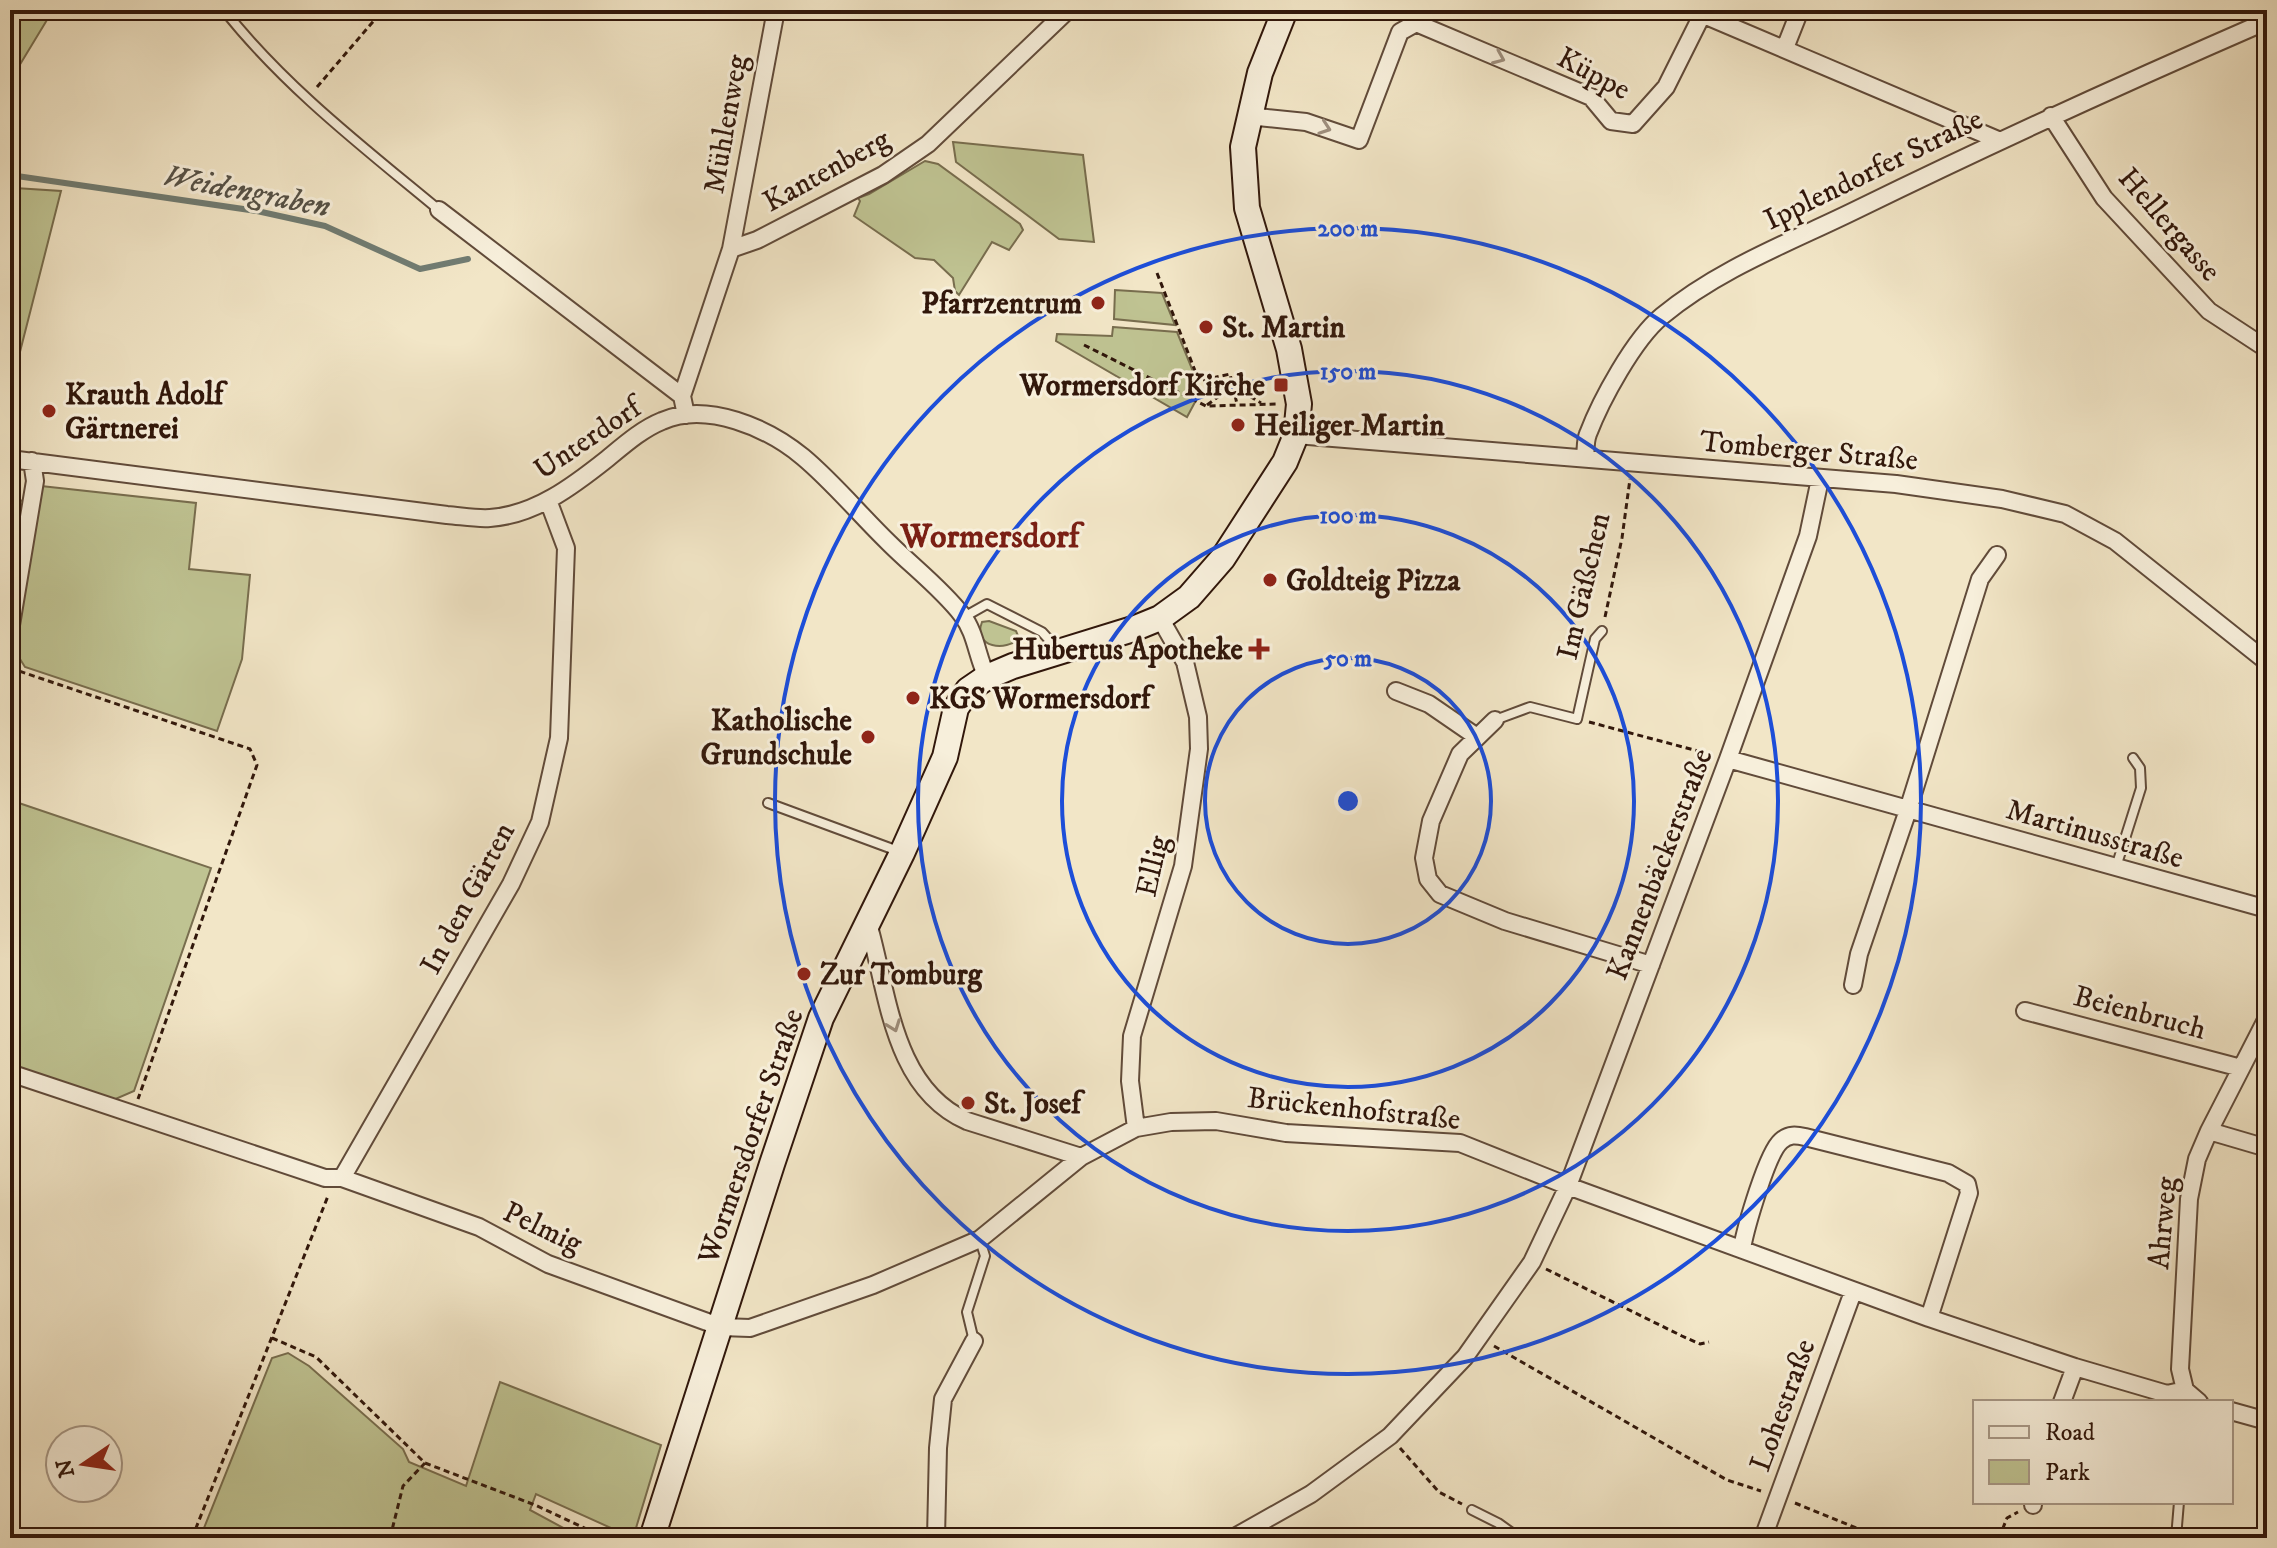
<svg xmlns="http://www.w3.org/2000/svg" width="2277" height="1548" font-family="'IM FELL DW Pica',serif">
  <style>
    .green { fill: #bfc392; stroke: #786d4e; stroke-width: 2 }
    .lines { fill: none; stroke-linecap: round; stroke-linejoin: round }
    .stream { stroke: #717c72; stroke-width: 6 }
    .service-casing { stroke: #614b3a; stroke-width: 12 }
    .minor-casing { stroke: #614b3a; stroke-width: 20 }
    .secondary-casing { stroke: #31170b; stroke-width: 28 }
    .path { stroke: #31170b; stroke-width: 3; stroke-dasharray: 6 4; stroke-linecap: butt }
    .service { stroke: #f7efdb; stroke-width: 8 }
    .minor { stroke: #f7efdb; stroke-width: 16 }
    .secondary { stroke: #f7efdb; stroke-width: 24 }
    .oneway { stroke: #9e8e7d }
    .ring { fill: none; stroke: #1d4ed8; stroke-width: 4 }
    .poi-dot { fill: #8f2418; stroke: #f7efdb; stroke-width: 3 }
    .labels { text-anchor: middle; stroke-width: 6; stroke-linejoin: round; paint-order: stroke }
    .street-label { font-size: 30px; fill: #31170b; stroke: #f7efdb }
    .poi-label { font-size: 30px; font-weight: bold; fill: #31170b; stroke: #f7efdb; text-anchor: start }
    .water-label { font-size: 32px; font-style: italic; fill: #565247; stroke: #f7efdb }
    .quarter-label { font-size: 34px; font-weight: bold; fill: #7a1f14; stroke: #f7efdb }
    .centre { fill: #1d4ed8; stroke: #f7efdb; stroke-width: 4 }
    .ring-label { font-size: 24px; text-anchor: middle; font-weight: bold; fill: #1d4ed8; stroke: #f7efdb; stroke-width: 6; stroke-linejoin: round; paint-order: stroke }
  </style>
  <rect width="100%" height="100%" fill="#f2e6c7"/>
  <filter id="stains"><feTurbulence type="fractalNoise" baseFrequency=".0025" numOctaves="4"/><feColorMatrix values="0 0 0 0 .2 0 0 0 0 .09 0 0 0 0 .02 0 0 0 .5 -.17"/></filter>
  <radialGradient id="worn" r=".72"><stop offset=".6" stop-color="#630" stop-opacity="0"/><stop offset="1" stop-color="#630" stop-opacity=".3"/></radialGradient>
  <path class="green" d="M10 10H53L10 81Z
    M953 142 1083 155 1094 242 1059 239 956 162Z
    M925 161 938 164 1020 224 1023 230 1009 250 992 242 959 295 955 291 953 278 934 260 915 258 854 216 860 201 858 198 869 194Z
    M15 188 61 191 10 391V208Z
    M1115 290 1162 293 1175 325 1114 319Z
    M1113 327 1177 332 1201 391 1187 417 1056 341 1057 334 1112 336Z
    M41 486 196 503 189 569 250 575 242 659 217 731 25 667 13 648 20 609 10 608V499L38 503Z
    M989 621 1016 631 1019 638C1007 652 972 648 982 622Z
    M10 800 211 868 134 1091 111 1101 10 1067Z
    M288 1353 309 1366 403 1449 409 1462 466 1486 500 1382 661 1445 633 1538 536 1494 530 1510 582 1538H200L272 1358Z"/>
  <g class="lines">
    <path class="stream" d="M10 175 257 211 325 226 420 269 468 259"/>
    <defs>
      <path id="service" d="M224 10C285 87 363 147 439 210
        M964 617 987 604 1042 632 1052 643
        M1495 720 1530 707 1577 719 1595 639 1602 631
        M768 803 898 851
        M2116 867 2141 788 2140 768 2133 758
        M974 1341 967 1312 985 1256 980 1240
        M1472 1510 1498 1523 1519 1538
        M2176 1538 2179 1502"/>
      <path id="minor" d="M1692 10 1998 140
        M1785 48 1800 10
        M1248 116 1306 122 1359 140 1400 32 1416 23 1591 97 1611 121 1633 124 1666 87 1702 15
        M2051 116 2104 198 2209 311 2267 349
        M439 210 682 396
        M731 249 757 240 883 175 928 144 1068 10
        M686 415 682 396 731 249 776 10
        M1296 435 1896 484 2002 499 2065 514 2115 541 2267 662
        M1585 458C1586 450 1585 441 1588 434 1601 400 1634 339 1662 316 1720 268 1791 242 1858 209 1993 143 2129 81 2267 21
        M10 459 447 515C461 516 476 519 490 518 535 515 573 486 607 459 624 445 642 429 662 421 707 401 768 428 803 457 834 483 860 515 889 543 913 567 941 588 962 615 976 633 977 657 987 677
        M10 631 35 481 32 461
        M1396 691 1429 704 1477 737
        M1495 720 1460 754 1431 821 1424 858 1428 879 1440 894 1505 921 1651 965
        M1728 759 2267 909
        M868 923C888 991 892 1088 967 1121L1081 1157
        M1853 985 1859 954 1908 810 1980 579 1997 555
        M2025 1011 2241 1068
        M10 1073 325 1178H342L479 1227 548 1264 721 1327 750 1328 873 1285 980 1239 1081 1157 1136 1128 1171 1122 1216 1121 1286 1133 1460 1143 1568 1186 1929 1318 2075 1367 2167 1394 2185 1390
        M1136 1128 1130 1081 1132 1036 1183 866 1199 749 1198 717 1185 662 1160 618
        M2209 1131 2267 1148
        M342 1178 511 884 540 822 559 738 566 548 548 500
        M1742 1248C1746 1227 1767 1153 1781 1141 1789 1134 1796 1135 1805 1137L1948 1173 1967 1184 1969 1193 1929 1318
        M2185 1390 2180 1369 2189 1199 2197 1159 2209 1131 2267 1018
        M2185 1390 2199 1402
        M2062 1402 2075 1367
        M2231 1411 2267 1421
        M2033 1505V1502
        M936 1538 938 1448 943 1399 974 1341
        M1233 1538 1311 1494 1390 1436 1465 1357 1532 1262 1568 1186 1728 759 1808 536 1820 479
        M1763 1538 1853 1292"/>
      <path id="secondary" d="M652 1538 772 1164 821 1018 902 853 945 757 956 708 968 690 987 677 1013 666 1133 629 1160 618 1189 597 1223 558 1285 462 1296 435 1299 404 1289 349 1247 208 1243 147 1260 73 1285 10"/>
    </defs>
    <use href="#service" class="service-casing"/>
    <use href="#minor" class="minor-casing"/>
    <use href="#secondary" class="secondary-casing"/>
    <path class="path" d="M317 87 383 10
      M1157 273 1199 381 1230 374 1237 404
      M1084 345 1206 406 1279 404
      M1233 386 1261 403
      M1207 405 1233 386
      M1605 617 1622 538 1630 479
      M10 668 250 749 257 765 138 1099
      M1589 722 1713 755
      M1546 1269 1682 1336 1700 1344 1709 1342
      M272 1338 316 1357 425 1463 535 1505 606 1538
      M1494 1346 1727 1480 1761 1491
      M1400 1448 1439 1492 1462 1504
      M1795 1503 1881 1538
      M192 1538 328 1196
      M390 1538 403 1486 425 1463
      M1999 1538 2007 1518 2018 1512"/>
    <use href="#service" class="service"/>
    <use href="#minor" class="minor"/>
    <use href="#secondary" class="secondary"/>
  </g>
  <defs><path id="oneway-chevron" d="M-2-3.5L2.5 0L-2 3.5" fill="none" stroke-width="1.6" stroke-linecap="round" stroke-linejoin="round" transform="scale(2)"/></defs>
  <g class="oneway">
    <use href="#oneway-chevron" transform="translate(1499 58) rotate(23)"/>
    <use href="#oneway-chevron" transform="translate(1325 128) rotate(19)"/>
    <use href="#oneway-chevron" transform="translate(894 1026) rotate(70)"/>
  </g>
  <g class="ring">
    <circle cx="1348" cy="801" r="143"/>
    <circle cx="1348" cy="801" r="286"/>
    <circle cx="1348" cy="801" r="430"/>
    <circle cx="1348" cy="801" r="573"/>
  </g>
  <g class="poi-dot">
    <circle cx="1098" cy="303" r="8"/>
    <circle cx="1206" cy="327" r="8"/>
    <rect x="1273" y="377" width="16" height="16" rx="4"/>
    <circle cx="49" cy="411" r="8"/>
    <circle cx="1238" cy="425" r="8"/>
    <circle cx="1270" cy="580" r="8"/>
    <path d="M1255 637h8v8h8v8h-8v8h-8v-8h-8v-8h8z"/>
    <circle cx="913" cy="698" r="8"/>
    <circle cx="868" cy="737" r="8"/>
    <circle cx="804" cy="974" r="8"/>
    <circle cx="968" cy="1103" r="8"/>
  </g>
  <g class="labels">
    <g class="street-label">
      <text transform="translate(1594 73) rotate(28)" y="10">Küppe</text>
      <text transform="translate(725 124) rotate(-80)" y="10">Mühlenweg</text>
      <text transform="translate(1873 169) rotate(-26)" y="10">Ipplendorfer Straße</text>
      <text transform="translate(826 170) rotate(-29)" y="10">Kantenberg</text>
      <text transform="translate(2170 224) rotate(49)" y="10">Hellergasse</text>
      <text transform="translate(587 438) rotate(-34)" y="10">Unterdorf</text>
      <text transform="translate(1809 450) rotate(5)" y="10">Tomberger Straße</text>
      <text transform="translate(1583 586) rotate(-77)" y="10">Im Gäßchen</text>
      <text transform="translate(2095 833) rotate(16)" y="10">Martinusstraße</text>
      <text transform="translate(1659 864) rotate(-69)" y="10">Kannenbäckerstraße</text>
      <text transform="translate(1152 866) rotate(-77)" y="10">Ellig</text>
      <text transform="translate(467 898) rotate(-62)" y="10">In den Gärten</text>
      <text transform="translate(2140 1012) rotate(15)" y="10">Beienbruch</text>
      <text transform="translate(1354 1108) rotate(6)" y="10">Brückenhofstraße</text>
      <text transform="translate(750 1136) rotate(-71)" y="10">Wormersdorfer Straße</text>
      <text transform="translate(2162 1223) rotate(-85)" y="10">Ahrweg</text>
      <text transform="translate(543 1227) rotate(25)" y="10">Pelmig</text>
      <text transform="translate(1782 1405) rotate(-70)" y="10">Lohestraße</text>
    </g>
    <g class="poi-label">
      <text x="1082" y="313" text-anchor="end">Pfarrzentrum</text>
      <text x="1222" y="337">St. Martin</text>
      <text x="1265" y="395" text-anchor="end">Wormersdorf Kirche</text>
      <text x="65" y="404">Krauth Adolf<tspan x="65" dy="34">Gärtnerei</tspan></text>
      <text x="1254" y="435">Heiliger Martin</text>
      <text x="1286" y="590">Goldteig Pizza</text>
      <text x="1243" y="659" text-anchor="end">Hubertus Apotheke</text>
      <text x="929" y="708">KGS Wormersdorf</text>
      <text x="852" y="730" text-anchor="end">Katholische<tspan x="852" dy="34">Grundschule</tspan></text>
      <text x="820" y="984">Zur Tomburg</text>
      <text x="984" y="1113">St. Josef</text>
    </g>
    <g class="water-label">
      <text transform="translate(247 190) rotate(11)" y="11">Weidengraben</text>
    </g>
    <g class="quarter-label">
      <text x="990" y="547">Wormersdorf</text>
    </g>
  </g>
  <circle cx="1348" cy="801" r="12" class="centre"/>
  <g class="ring-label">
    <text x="1348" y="236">200 m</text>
    <text x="1348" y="379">150 m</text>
    <text x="1348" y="523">100 m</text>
    <text x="1348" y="666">50 m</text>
  </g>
  <rect width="2277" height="1548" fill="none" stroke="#f2e6c7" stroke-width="40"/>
  <rect x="12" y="12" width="2253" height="1524" fill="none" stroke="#31170b" stroke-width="4"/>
  <rect x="20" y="20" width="2237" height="1508" fill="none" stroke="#31170b" stroke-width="2"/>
  <rect x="1973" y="1400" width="260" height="104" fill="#f7efdb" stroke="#a89988" stroke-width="2"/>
  <rect x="1989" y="1426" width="40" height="12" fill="#f7efdb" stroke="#a89988" stroke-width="2"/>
  <text x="2045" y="1440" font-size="24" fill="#31170b">Road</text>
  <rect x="1989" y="1460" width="40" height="24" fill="#bfc392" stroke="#a89988" stroke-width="2"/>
  <text x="2045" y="1480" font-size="24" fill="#31170b">Park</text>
  <g transform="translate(84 1464) rotate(257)"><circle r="38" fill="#f7efdb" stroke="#a89988" stroke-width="2"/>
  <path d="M0-6L14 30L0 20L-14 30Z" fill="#8f2418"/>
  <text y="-12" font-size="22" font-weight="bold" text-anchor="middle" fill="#31170b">N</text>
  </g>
  <rect width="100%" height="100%" filter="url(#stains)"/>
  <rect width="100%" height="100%" fill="url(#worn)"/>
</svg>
